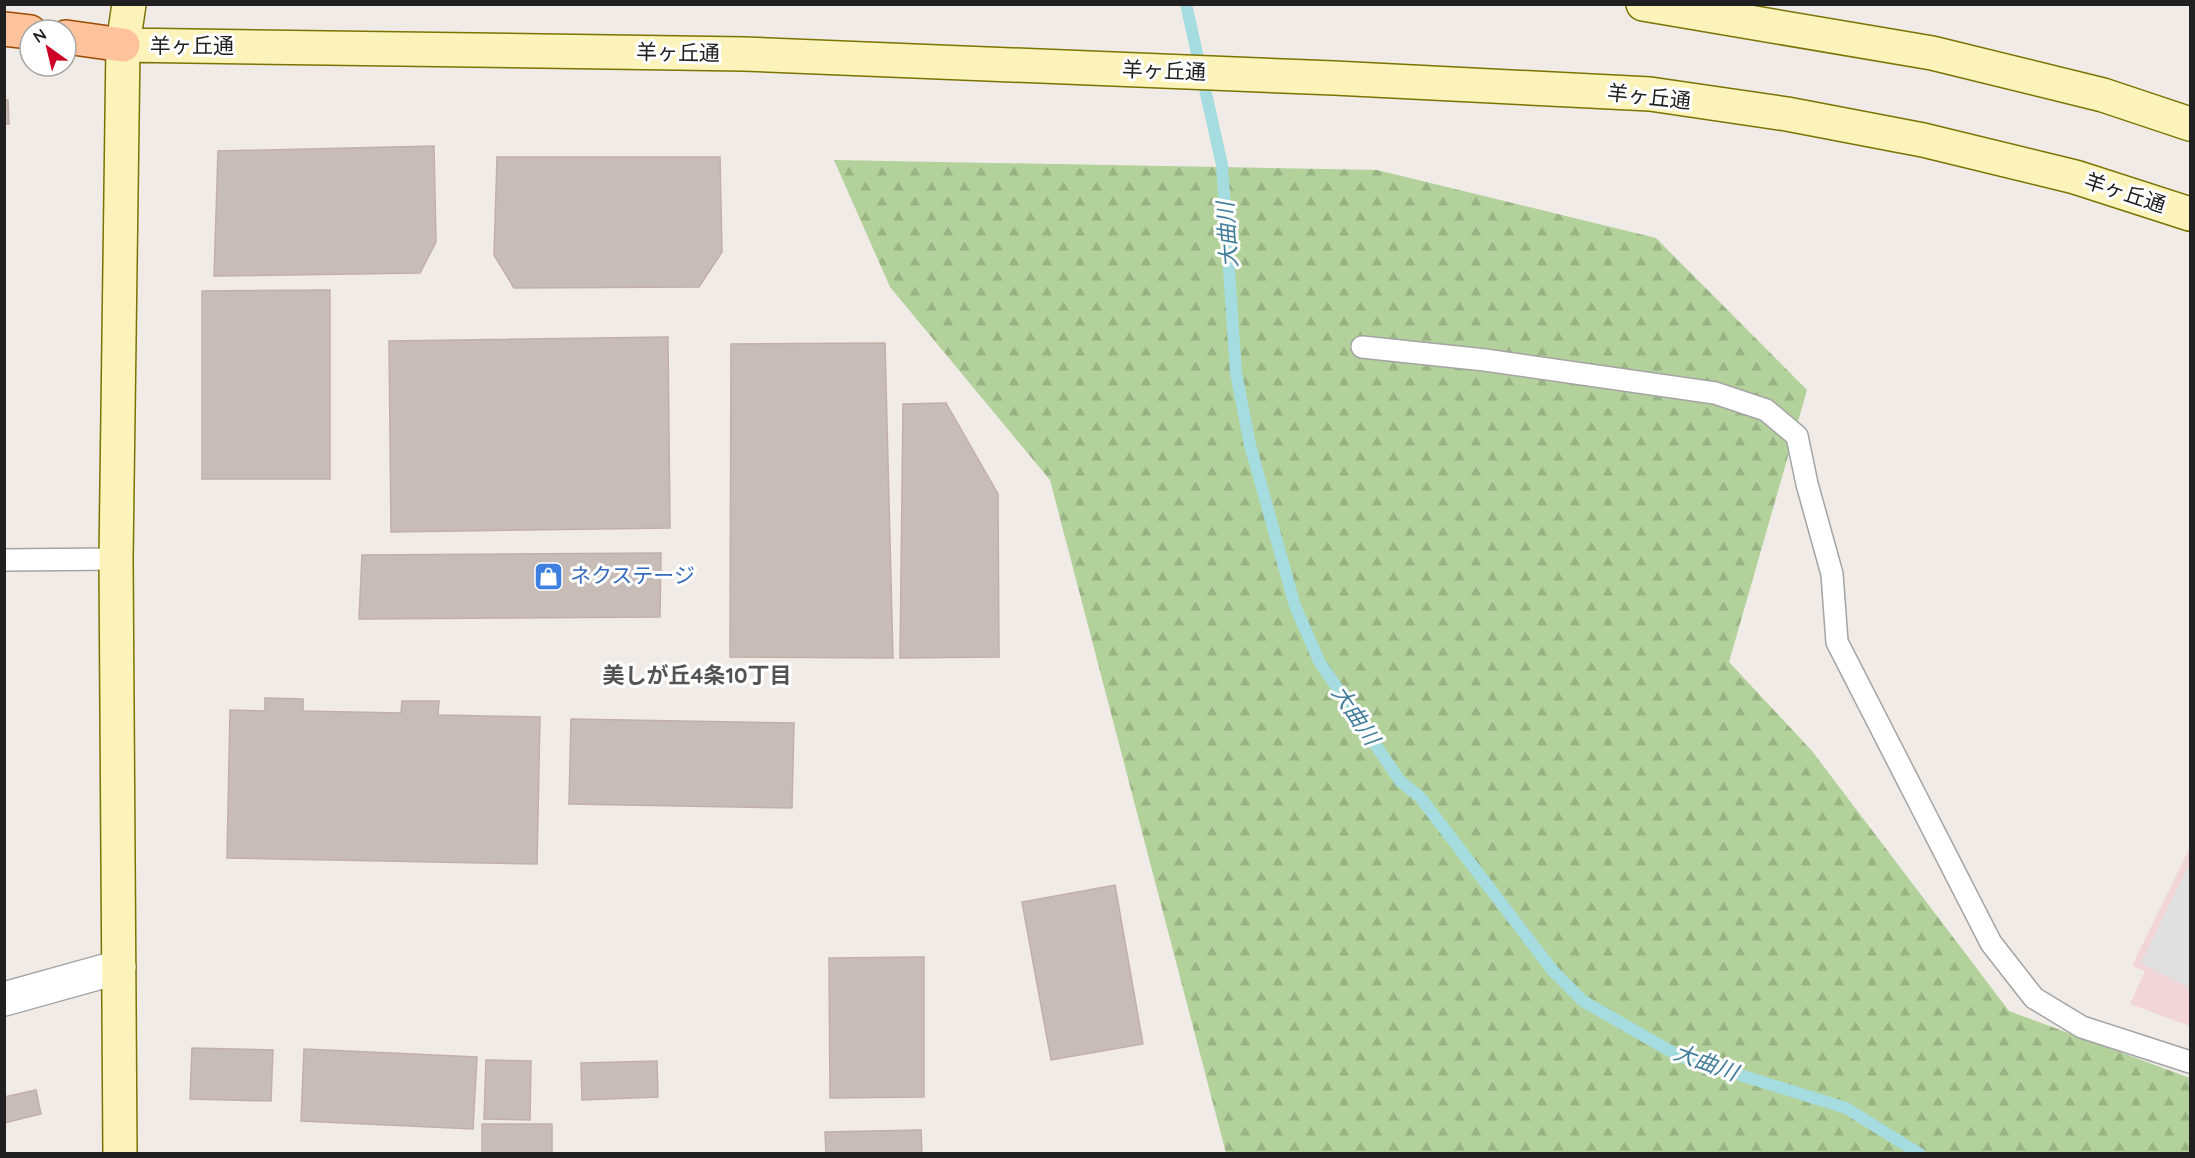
<svg xmlns="http://www.w3.org/2000/svg" width="2195" height="1158" font-family="Quicksand,'Noto Sans JP',sans-serif">
  <style>
    .commercial { fill: #f1d5d9 }
    .forest { fill: url(#forest-firs) }
    .parking { fill: #e0e0e0 }
    .lines { fill: none; stroke-linecap: round; stroke-linejoin: round }
    .stream { stroke: #a5dcdf; stroke-width: 12 }
    .building { fill: #c8bcb9; stroke: #c3afa8; stroke-width: 1.5 }
    .lane-casing { stroke: #a4a4a4; stroke-width: 24 }
    .street-casing { stroke: #a4a4a4; stroke-width: 36 }
    .secondary-casing { stroke: #7b7302; stroke-width: 36 }
    .primary-casing { stroke: #9b4c00; stroke-width: 36 }
    .lane { stroke: #fff; stroke-width: 21 }
    .street { stroke: #fff; stroke-width: 33 }
    .secondary { stroke: #fbf3b9; stroke-width: 33 }
    .primary { stroke: #fec39d; stroke-width: 33 }
    .labels { text-anchor: middle; stroke-width: 6; stroke-linejoin: round; paint-order: stroke }
    .street-label { font-size: 21px; fill: #202020; stroke: #fff }
    .shop-label { font-size: 21px; fill: #366cbe; stroke: #fff; text-anchor: start }
    .water-label { font-size: 22px; font-style: italic; fill: #417d9a; stroke: #fff }
    .neighbourhood-label { font-size: 22px; font-weight: bold; fill: #535353; stroke: #fff }
  </style>
  <defs>
    <pattern id="forest-firs" width="22" height="20" patternUnits="userSpaceOnUse" patternTransform="scale(1.5)"><rect width="22" height="20" fill="#b3d19a"/><path d="M5 1l3.5 6h-7zM16 11l3.5 6h-7z" fill="#9ab384"/></pattern>
  </defs>
  <rect width="100%" height="100%" fill="#f0ebe6"/>
  <path class="commercial" d="M2190 847V1026L2130 1004 2145 971 2132 966Z"/>
  <path class="forest" d="M834 160 1377 170 1656 238 1807 390 1729 662 1812 751 2009 1011 2190 1078V1153H1226L1050 480 890 287Z"/>
  <path class="parking" d="M2190 863V988L2141 963Z"/>
  <g class="lines">
    <path class="stream" d="M1186 4 1222 165 1236 373 1250 445 1295 606 1319 661 1400 781 1420 797 1553 971 1583 1001 1679 1056 1846 1108 1920 1154"/>
  </g>
  <path class="building" d="M4 100H8L9 124H4Z
    M434 146 436 242 420 273 214 276 218 151Z
    M497 157H720L722 252 699 287 514 288 494 255Z
    M330 290V479H202V291Z
    M668 337 670 528 391 532 389 341Z
    M885 343 893 658 730 657 731 344Z
    M946 403 998 494 999 657 900 658 903 404Z
    M661 553 660 617 359 619 362 555Z
    M265 698 303 699V711L401 713 402 701H439L438 715 540 717 537 864 227 858 230 710 265 711Z
    M571 719 794 723 792 808 569 804Z
    M1115 885 1143 1044 1051 1060 1022 902Z
    M924 957V1097L830 1098 829 958Z
    M192 1048 273 1050 271 1101 190 1099Z
    M304 1049 477 1057 473 1129 301 1121Z
    M486 1060 531 1061 530 1120 484 1119Z
    M657 1061 658 1097 582 1100 581 1063Z
    M36 1090 41 1114 4 1123V1097Z
    M482 1124H552V1154H482Z
    M921 1130 922 1154H826L825 1132Z"/>
  <g class="lines">
    <defs>
      <path id="lane" d="M1362 347 1485 360 1715 393 1766 410 1797 436 1807 484 1832 574 1837 642 1991 943 2034 998 2082 1027 2190 1062
        M4 560 116 559"/>
      <path id="street" d="M4 999 119 967"/>
      <path id="secondary" d="M1643 4 1932 53 2103 95 2190 124
        M123 45 744 54 1334 78 1650 94 1787 114 1923 140 2075 177 2190 214
        M120 1154 116 559 123 45 129 4"/>
      <path id="primary" d="M4 29 30 32
        M66 37 123 45"/>
    </defs>
    <use href="#lane" class="lane-casing"/>
    <use href="#street" class="street-casing"/>
    <use href="#secondary" class="secondary-casing"/>
    <use href="#primary" class="primary-casing"/>
    <use href="#lane" class="lane"/>
    <use href="#street" class="street"/>
    <use href="#secondary" class="secondary"/>
    <use href="#primary" class="primary"/>
  </g>
  <defs>
    <symbol id="shop-square" viewBox="-11 -11 22 22"><rect x="-9" y="-9" width="18" height="18" rx="4" fill="#3f7fe0" stroke="#fff"/><path d="M-5-2.5h2.3a2.7 3.5 0 0 1 5.4 0H5L5.5 6h-11ZM-1.5-2.5h3a1.5 2.3 0 0 0-3 0Z" fill="#fff"/></symbol>
  </defs>
  <g fill-rule="evenodd">
    <use href="#shop-square" x="532" y="560" width="33" height="33"/>
  </g>
  <g class="labels">
    <g class="street-label">
      <text x="192" y="53">羊ヶ丘通</text>
      <text transform="translate(678 53) rotate(1)" y="7">羊ヶ丘通</text>
      <text transform="translate(1164 71) rotate(2)" y="7">羊ヶ丘通</text>
      <text transform="translate(1649 97) rotate(6)" y="7">羊ヶ丘通</text>
      <text transform="translate(2125 193) rotate(18)" y="7">羊ヶ丘通</text>
    </g>
    <g class="shop-label">
      <text x="570" y="583">ネクステージ</text>
    </g>
    <g class="water-label">
      <text transform="translate(1227 235) rotate(-94)" y="8">大曲川</text>
      <text transform="translate(1356 715) rotate(56)" y="8">大曲川</text>
      <text transform="translate(1706 1062) rotate(20)" y="8">大曲川</text>
    </g>
    <g class="neighbourhood-label">
      <text x="697" y="683">美しが丘4条10丁目</text>
    </g>
  </g>
  <rect width="2195" height="1158" fill="none" stroke="#202020" stroke-width="12"/>
  <g transform="translate(48 48) rotate(326)"><circle r="28" fill="#ffffff" stroke="#a6a6a6" stroke-width="1.5"/>
  <path d="M0-4.5L10 22L0 15L-10 22Z" fill="#cf0025"/>
  <text y="-9" font-size="16" font-weight="bold" text-anchor="middle" fill="#202020">N</text>
  </g>
</svg>
